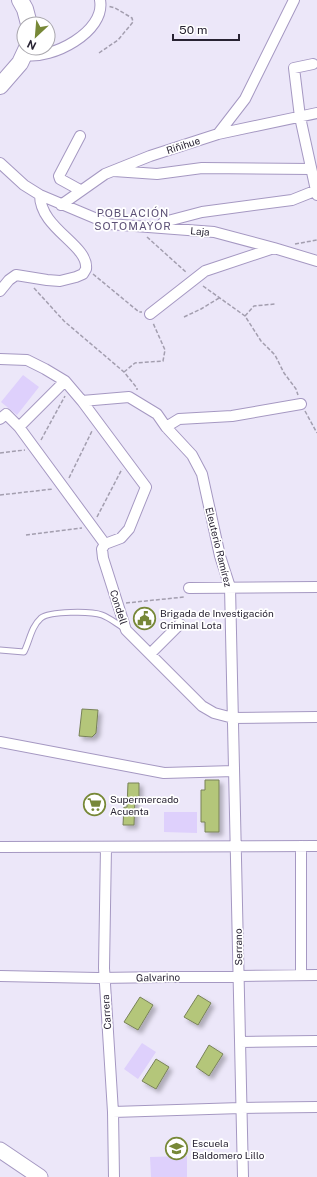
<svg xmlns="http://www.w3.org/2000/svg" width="317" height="1177" font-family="'Public Sans',sans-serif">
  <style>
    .green { fill: #ded0fc }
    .building { fill: #b4c67a; stroke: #788258; filter: url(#shadow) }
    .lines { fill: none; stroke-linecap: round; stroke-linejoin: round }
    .service-casing { stroke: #a598c2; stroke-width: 7 }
    .minor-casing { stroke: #a598c2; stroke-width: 12 }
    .secondary-casing { stroke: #a598c2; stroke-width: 17 }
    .primary-casing { stroke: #a598c2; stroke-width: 18 }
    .path { stroke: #a39eaf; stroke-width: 1.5; stroke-dasharray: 4 2; stroke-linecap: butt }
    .service { stroke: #fff; stroke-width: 5 }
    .minor { stroke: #fff; stroke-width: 10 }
    .secondary { stroke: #fff; stroke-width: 15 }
    .primary { stroke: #fff; stroke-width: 16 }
    .labels { text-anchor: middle; stroke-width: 3.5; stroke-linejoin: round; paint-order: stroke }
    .street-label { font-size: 10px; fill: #282333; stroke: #fff }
    .poi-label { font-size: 10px; fill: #282333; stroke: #fff; text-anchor: start }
    .neighbourhood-label { font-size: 11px; letter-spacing: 1px; fill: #5c5075; stroke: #fff }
  </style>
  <defs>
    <filter id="shadow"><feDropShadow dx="3.5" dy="3.5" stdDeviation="2" flood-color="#0004"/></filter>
  </defs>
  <rect width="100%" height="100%" fill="#ece7f9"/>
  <path class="green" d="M23 375 39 387 17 415 1 402Z
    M164 812H197V833L164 832Z
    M142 1043 156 1052 138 1079 124 1069Z
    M187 1156V1177H151L150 1157Z"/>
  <path class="building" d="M82 709 98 710 96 733 92 737 79 736Z
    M205 780H219V832H205V822H201V790H205Z
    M128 783H139V797H135L134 825H123L124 807H127Z
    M198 995 211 1003 198 1025 184 1017Z
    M140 997 153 1005 138 1030 124 1022Z
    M209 1045 223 1054 209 1076 196 1067Z
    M156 1059 169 1067 156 1089 142 1081Z"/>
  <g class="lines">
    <defs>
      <path id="service" d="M0 650 24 652C30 640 31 627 41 618 50 611 91 611 102 615 110 618 117 624 124 628"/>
      <path id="minor" d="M25 55C51 60 106 32 100 0
        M313 64 294 68 300 117 317 195
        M218 134 245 99 294 0
        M80 136 59 176 60 179 80 190
        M0 163 24 185 40 195 109 224 214 232 274 248 317 261
        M114 171 157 174 202 168 311 169
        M61 205 105 174 150 156 218 134 317 113
        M159 227 164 222 202 212 292 200 317 190
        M0 291 9 280 16 275 47 280 60 281 76 277 83 274 86 269C89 245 40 229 40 195
        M150 314 205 271 274 248
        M0 359 27 360 45 369 65 381 82 401 129 397 157 414 166 427 192 455 202 474 220 556 230 587 243 1177
        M82 401 146 487 129 529 121 538 105 544 102 549 103 558 126 630 202 706 214 713 233 718 317 717
        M0 419 6 414 19 427 105 544
        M19 427 65 381
        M166 427 179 419 232 416 301 404
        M189 588 317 587
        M151 653 180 624
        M0 742 164 773 234 771
        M301 846V975
        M0 847 317 846
        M106 847 104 968 113 1112 114 1177
        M0 976 98 978 317 975
        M240 1042 317 1041
        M113 1112 241 1108 317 1107"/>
      <path id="secondary" d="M0 1150 40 1177"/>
      <path id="primary" d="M20 0 25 9 29 24
        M0 86 20 63 27 48"/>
    </defs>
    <use href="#service" class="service-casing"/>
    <use href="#minor" class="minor-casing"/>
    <use href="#secondary" class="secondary-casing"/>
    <use href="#primary" class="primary-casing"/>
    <path class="path" d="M99 53 118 40 133 22 132 18 115 8 108 6
      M147 237 187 273
      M295 244 317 240
      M93 274 139 312H142
      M203 286 245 316 261 341 275 355 284 373 296 389 298 395
      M34 288 64 321 124 372 137 388V390
      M245 316 254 306 275 304
      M184 317 201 309 219 298
      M124 372 135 363 163 361 165 350 153 323
      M305 411 317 433
      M41 440 65 396
      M0 453 25 450
      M69 478 92 431
      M0 495 53 489
      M97 517 122 469
      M26 535 82 528
      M126 603 184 597"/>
    <use href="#service" class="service"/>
    <use href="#minor" class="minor"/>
    <use href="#secondary" class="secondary"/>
    <use href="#primary" class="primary"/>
  </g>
  <defs>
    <symbol id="civic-ring" viewBox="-11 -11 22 22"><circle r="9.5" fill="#fff" stroke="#778837" stroke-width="1.5"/><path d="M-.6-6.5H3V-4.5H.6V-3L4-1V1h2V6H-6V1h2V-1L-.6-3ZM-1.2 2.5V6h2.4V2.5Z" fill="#778837"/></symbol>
    <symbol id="supermarket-ring" viewBox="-11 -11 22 22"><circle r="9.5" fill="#fff" stroke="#778837" stroke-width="1.5"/><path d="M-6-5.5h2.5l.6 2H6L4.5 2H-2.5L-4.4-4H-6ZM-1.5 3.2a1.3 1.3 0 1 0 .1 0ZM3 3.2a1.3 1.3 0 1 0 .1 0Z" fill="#778837"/></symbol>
    <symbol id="school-ring" viewBox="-11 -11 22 22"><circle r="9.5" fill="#fff" stroke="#778837" stroke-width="1.5"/><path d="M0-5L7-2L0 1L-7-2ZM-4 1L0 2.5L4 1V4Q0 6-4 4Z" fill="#778837"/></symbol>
  </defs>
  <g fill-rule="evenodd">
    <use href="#civic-ring" x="132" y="606" width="25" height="25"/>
    <use href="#supermarket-ring" x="82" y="792" width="25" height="25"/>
    <use href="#school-ring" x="164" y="1136" width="25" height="25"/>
  </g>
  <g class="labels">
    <g class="street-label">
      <text transform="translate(183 145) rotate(-18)" y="4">Riñihue</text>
      <text transform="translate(200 231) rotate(5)" y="4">Laja</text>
      <text transform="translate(219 547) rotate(76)" y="4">Eleuterio Ramírez</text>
      <text transform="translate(119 607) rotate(72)" y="4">Condell</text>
      <text transform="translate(238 947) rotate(-91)" y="4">Serrano</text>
      <text transform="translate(158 977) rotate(-1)" y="4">Galvarino</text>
      <text transform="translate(106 1012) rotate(-94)" y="4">Carrera</text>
    </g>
    <g class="poi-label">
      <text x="160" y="617">Brigada de Investigación<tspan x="160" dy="12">Criminal Lota</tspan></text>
      <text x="110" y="803">Supermercado<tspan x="110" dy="12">Acuenta</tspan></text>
      <text x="192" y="1147">Escuela<tspan x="192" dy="12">Baldomero Lillo</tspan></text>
    </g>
    <g class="neighbourhood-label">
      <text x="133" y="217">POBLACIÓN<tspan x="133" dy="13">SOTOMAYOR</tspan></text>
    </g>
  </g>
  <g transform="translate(36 36) rotate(206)"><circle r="19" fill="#ffffff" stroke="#a9a7ad"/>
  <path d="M0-3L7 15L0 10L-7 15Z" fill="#778837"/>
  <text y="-6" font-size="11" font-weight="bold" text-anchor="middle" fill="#282333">N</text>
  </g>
  <path d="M173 34v6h66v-6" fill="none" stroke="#282333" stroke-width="2"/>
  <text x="179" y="34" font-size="12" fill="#282333" stroke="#ffffff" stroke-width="3" paint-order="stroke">50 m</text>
</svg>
